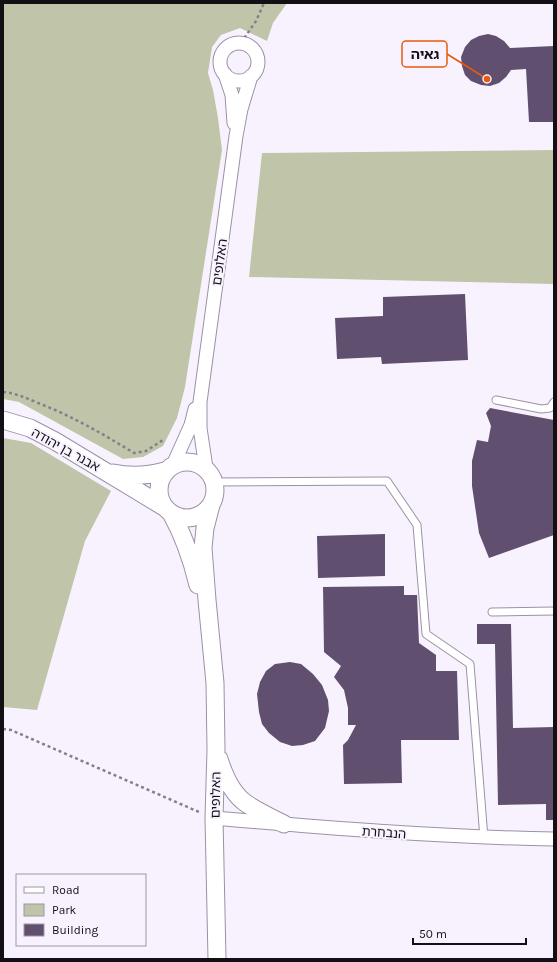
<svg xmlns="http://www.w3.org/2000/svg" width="557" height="962" font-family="Karla,'Noto Sans Hebrew',sans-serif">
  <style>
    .green { fill: #c0c5a9 }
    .building { fill: #604f6e }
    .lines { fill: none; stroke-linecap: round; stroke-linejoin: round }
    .service-casing { stroke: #9c91a5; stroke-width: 9 }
    .minor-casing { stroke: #9c91a5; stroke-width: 15 }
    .tertiary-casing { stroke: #9c91a5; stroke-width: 19 }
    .path { stroke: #848089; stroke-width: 2.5; stroke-dasharray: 3 3; stroke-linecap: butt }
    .service { stroke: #fff; stroke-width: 7 }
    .minor { stroke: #fff; stroke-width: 13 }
    .tertiary { stroke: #fff; stroke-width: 17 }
    .labels { text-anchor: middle; stroke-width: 4; stroke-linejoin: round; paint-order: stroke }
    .street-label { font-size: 13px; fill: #120f15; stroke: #f8f2fe }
    .leader { fill: none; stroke: #e8590c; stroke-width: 1.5 }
    .callout-dot { fill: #e8590c; stroke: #f8f2fe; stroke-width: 1.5 }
    .callout { fill: #f8f2fe; stroke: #e8590c; stroke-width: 1.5 }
    .callout-label { font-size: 14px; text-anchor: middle; font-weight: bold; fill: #120f15 }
  </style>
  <rect width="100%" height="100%" fill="#f8f2fe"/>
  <path class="green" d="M3 3H287L273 23 267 41 240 28 221 35 212 47 208 73 213 90 218 118 222 150 185 387 177 418 163 446 143 457 123 459 19 402 3 399Z
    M554 150V284L249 277 262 153Z
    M3 438 31 443 111 491 85 541 37 710 3 707Z"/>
  <path class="building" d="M488 34 496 36 504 41 510 48 554 46V122H529L526 69 511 70 506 77 499 83 490 86 481 85 471 81 465 75 462 66 461 57 465 47 471 40 479 36Z
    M465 294 468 360 382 364 381 357 337 359 335 318 383 316V297Z
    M490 408 554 420V535L489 558 479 533 472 486V461L477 440 488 442 491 426 486 413Z
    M385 534V576L318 578 317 536Z
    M404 586V595H417L419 643 436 655V671H457L459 740H401L402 783 344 784 343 745 348 740 356 725H348V708L344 690 334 677 341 666 324 652 323 587Z
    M477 624H511L513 728 554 727V820H546V804L498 805 495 644H477Z
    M290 662 301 664 313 674 322 685 328 700 329 711 325 728 315 741 303 745 292 746 280 742 269 733 262 724 259 712 257 694 260 682 266 671 275 664Z"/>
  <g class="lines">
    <defs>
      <path id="service" d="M496 400 541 409 550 408 554 402
        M215 482 387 481 417 525 426 634 470 664 484 838
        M492 612 554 611"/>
      <path id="minor" d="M220 62a19 19 0 1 1 38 0a19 19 0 1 1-38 0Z
        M225 74 232 95 234 123
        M173 465 191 425 195 409
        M206 468 200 428V402L236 136 241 109 251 76
        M214 818C327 828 440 837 554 839"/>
      <path id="tertiary" d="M3 420 30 428 55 441 164 507
        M159 490a28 28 0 1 1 56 0a28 28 0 1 1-56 0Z
        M113 473C131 477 147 476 165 471
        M211 505 205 528 203 548 207 600 215 683 216 750 214 818 217 959
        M171 513C184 536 192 560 198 585
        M219 759C224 775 233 795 247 804 259 812 272 818 284 824"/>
    </defs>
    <use href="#service" class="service-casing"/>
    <use href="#minor" class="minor-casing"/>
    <use href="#tertiary" class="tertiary-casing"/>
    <path class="path" d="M241 43 256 21 264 3
      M3 392C16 393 26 398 38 403 72 416 103 434 134 453L146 451 163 440
      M3 729 11 730 199 812"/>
    <use href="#service" class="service"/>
    <use href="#minor" class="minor"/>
    <use href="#tertiary" class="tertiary"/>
  </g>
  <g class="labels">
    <g class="street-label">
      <text transform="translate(219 262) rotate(-82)" y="5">האלופים</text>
      <text transform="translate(66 449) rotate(29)" y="5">אבנר בן יהודה</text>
      <text transform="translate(215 795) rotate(-89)" y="5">האלופים</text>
      <text transform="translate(384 832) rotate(4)" y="5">הנבחרת</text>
    </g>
  </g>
  <path class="leader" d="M487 79L447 54"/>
  <circle class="callout-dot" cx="487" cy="79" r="4"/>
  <rect class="callout" x="402" y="41" width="45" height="26" rx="4"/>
  <g class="callout-label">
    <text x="425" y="59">גאיה</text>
  </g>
  <rect width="557" height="962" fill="none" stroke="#120f15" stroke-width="8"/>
  <rect x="16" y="874" width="130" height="72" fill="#f8f2fe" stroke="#9c97a1"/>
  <rect x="24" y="887" width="20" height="6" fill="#ffffff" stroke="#9c97a1"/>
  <text x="52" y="894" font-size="12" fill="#120f15">Road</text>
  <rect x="24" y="904" width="20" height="12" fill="#c0c5a9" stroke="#9c97a1"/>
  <text x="52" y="914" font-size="12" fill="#120f15">Park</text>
  <rect x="24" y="924" width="20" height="12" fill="#604f6e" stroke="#9c97a1"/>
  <text x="52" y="934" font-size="12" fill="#120f15">Building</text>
  <path d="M413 938v6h113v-6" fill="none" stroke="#120f15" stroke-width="2"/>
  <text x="419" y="938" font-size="12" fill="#120f15" stroke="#f8f2fe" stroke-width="3" paint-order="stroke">50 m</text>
</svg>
